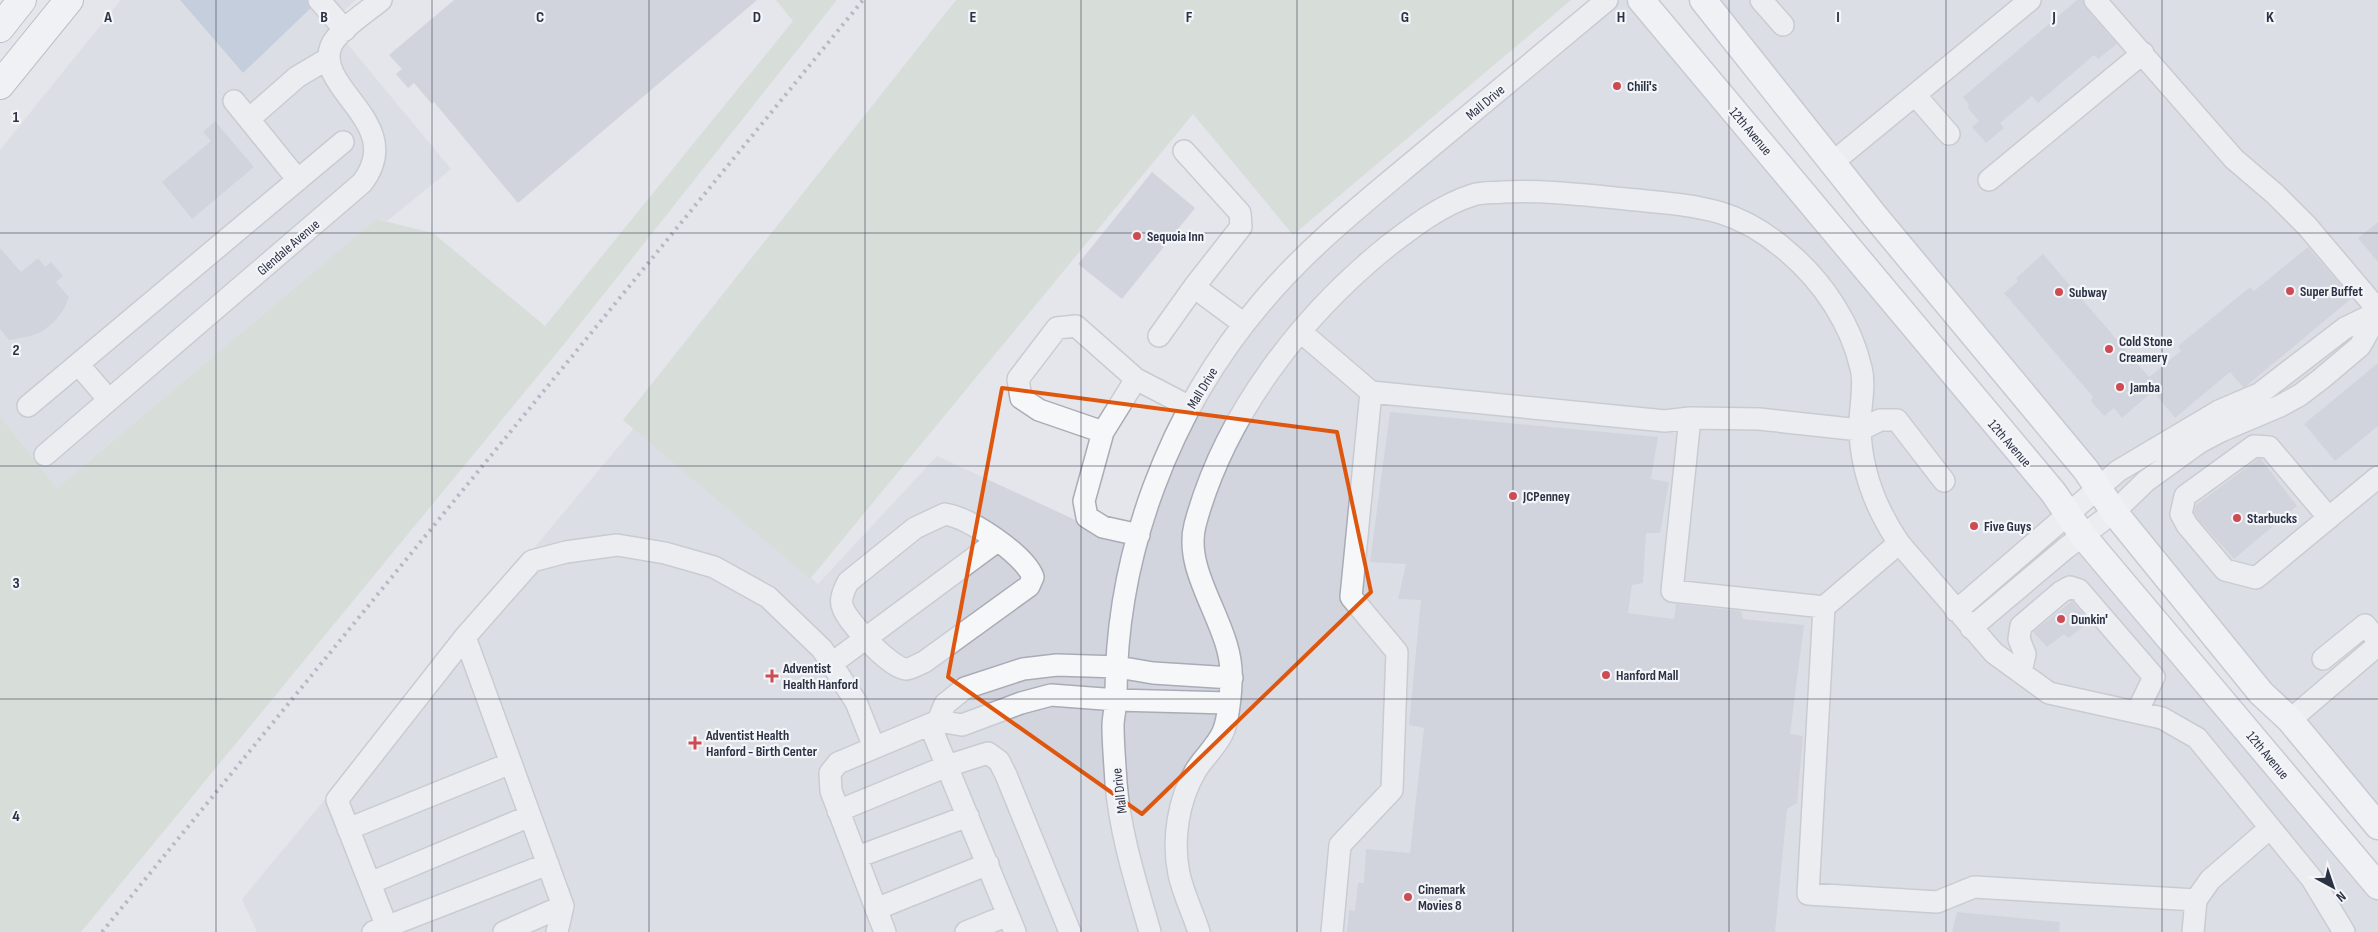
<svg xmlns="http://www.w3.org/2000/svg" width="2378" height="932" font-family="'Sofia Sans Condensed',sans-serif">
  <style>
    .built { fill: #d2d5dd }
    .green { fill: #c8d5c5 }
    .water { fill: #a0b1ca }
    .building { fill: #bbbfc9 }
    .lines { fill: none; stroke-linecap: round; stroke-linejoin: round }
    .minor-casing { stroke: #a9acb6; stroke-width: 24 }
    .major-casing { stroke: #a3a9b7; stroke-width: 29 }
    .highway-casing { stroke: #8b92a2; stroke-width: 30 }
    .minor { stroke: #f6f7f9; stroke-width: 21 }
    .major { stroke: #fff; stroke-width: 26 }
    .highway { stroke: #fff; stroke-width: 28 }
    .rail { stroke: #7d8495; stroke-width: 4; stroke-dasharray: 2.5 5; stroke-linecap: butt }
    .marked { fill: none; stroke: #df570f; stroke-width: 4; stroke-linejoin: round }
    .grid { fill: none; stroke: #2b3244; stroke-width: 1; stroke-opacity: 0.55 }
    .poi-dot { fill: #cd4c54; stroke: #f3f5f8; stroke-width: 2 }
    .labels { text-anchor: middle; stroke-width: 4.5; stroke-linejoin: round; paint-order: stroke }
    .poi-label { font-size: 14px; font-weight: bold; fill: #2b3244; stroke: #f3f5f8; text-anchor: start }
    .street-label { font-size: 14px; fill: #2b3244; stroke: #f3f5f8 }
    .grid-label { font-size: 16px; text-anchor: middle; font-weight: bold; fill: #2b3244; stroke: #f3f5f8; stroke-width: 4.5; stroke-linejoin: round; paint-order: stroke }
  </style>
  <rect width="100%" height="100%" fill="#e4e6eb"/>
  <path class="built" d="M121 0H180L243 73 310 0H356L330 23 451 169 387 221 376 219 57 488 0 416V150Z
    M1607 0H1641L2378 886V932H257L242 899 634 428 818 584 937 456 1136 548 1151 492 1262 301Z
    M1703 0H2378V826Z"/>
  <path class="green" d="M776 0H837L565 343 81 932H0V416L57 488 376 219 433 233 545 326 793 21Z
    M956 0H1571L1293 235 1193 114 810 579 623 420Z"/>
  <path class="water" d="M180 0H310L314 5 243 73Z"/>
  <path class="building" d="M454 0H757L518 203 434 102 432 104 414 83 408 88 396 74 402 69 389 55Z
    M2077 0H2083L2086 8 2117 44 2098 59 2094 55 2038 103 2032 96 2000 123 2004 128 1986 143 1972 127 1979 121 1967 107 1969 105 1963 97Z
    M215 121 254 167 192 219 162 182 211 141 203 132Z
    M1152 172 1195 208 1122 299 1078 264Z
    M2378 222V262L2358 238Z
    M2308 247 2352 298 2245 387H2243L2230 372 2175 418 2153 391 2122 418 2114 408 2104 416 2091 401 2093 397 2004 293 2018 281 2016 278 2043 254 2149 377 2181 351 2178 346 2250 287 2254 291Z
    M0 248 21 272 38 258 45 267 51 262 63 276 56 282 69 297 64 309 55 321 43 331 31 336 9 340 0 329Z
    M2378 363V426L2335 461 2304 424Z
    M1390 412 1658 437 1651 479 1669 482 1660 533H1646L1643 583 1632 585 1628 613 1674 619 1676 604 1741 611 1743 619 1804 625 1790 734 1803 736 1797 803 1787 809 1775 932H1347L1349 910 1355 911 1358 883H1364L1366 849 1410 853 1424 728 1409 725 1421 600 1398 599 1406 564 1370 562Z
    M2258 459H2261L2297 506 2234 559 2197 518 2194 512 2196 505Z
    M2072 601 2090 622 2068 638 2064 634 2047 647 2033 632Z
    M1957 912 2060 922 2059 932H1952Z"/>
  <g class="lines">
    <defs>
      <path id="minor" d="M319 0 345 30
        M1761 0 1783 25
        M2095 0 2234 159 2275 194 2307 226 2378 310
        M1916 96 1949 134
        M234 101 298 180
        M249 119 297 77 329 58
        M1184 151 1240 213 1241 227 1194 287
        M1832 163 2030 0
        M1989 180 2143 53
        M1301 332 1371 392 1665 421 1690 418
        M1159 336 1194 287 1244 324
        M78 364 109 400
        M28 406 343 142
        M1103 432 1039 410 1021 398 1018 379 1057 328 1076 326 1136 379
        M45 455 362 183C408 124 314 89 331 46 337 31 368 11 381 0
        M945 514C970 518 1024 554 1033 577L1029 586 924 662C919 664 911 669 906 669 890 668 848 622 843 608 839 600 844 590 848 582L915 528Z
        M2329 518 2269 447 2254 446 2185 496 2181 514 2187 525 2225 570 2256 578 2378 477
        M1139 535 1103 527 1087 517 1084 501 1103 432 1136 379 1190 407
        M1899 543 1824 607 1672 591 1690 418 1759 419 1860 430 1880 420H1897L1944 481
        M1824 607 1808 894 1937 902 1974 887 2196 900
        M1956 611 2118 471 2219 411 2259 394 2345 328 2378 312
        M1971 628 2066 548 2114 512 2146 481 2200 442 2221 431 2280 406 2300 395 2321 379 2360 346 2378 314
        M465 637 563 906 557 932
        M2323 659 2365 625 2378 640
        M831 664 997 541
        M2021 672 2025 654 2019 639 2021 626 2061 592 2070 587 2079 590 2154 677 2137 712
        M2290 720 2378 645
        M938 721 945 704 965 688 1023 669 1057 665 1118 667 1153 673 1232 678
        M930 725 1015 932
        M838 811 947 766 988 753 999 761 1006 775 1070 932
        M348 829 511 763
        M857 857 968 816
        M370 883 530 816
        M876 909 988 864
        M373 932 548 864
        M389 932 337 800 465 637 532 561 566 552 617 545 665 553 714 567 768 597 822 649 856 702 874 747
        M504 932 563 906
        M885 932 831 791 830 773 838 763 938 721 962 725 1021 703 1051 695 1117 700 1228 703
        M966 932 1008 915
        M1150 932C1136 883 1120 833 1116 783 1115 764 1113 745 1113 726 1113 717 1116 707 1116 698 1115 555 1169 411 1262 302 1308 247 1365 202 1420 156 1483 104 1545 52 1607 0
        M1199 932C1193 913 1183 893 1179 874 1172 840 1178 800 1196 770 1204 757 1217 746 1223 732 1228 721 1231 693 1231 680 1235 628 1182 575 1195 525 1224 416 1301 316 1388 246 1414 226 1441 205 1473 195 1482 192 1494 193 1503 192 1545 190 1585 195 1626 199 1694 206 1735 205 1789 253 1823 282 1851 324 1861 368 1866 387 1859 409 1860 429 1861 471 1876 509 1899 543L1994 653 2049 693 2162 718 2197 738 2312 879 2344 932
        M1332 932 1340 845 1392 790 1397 652 1351 597 1371 392
        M2193 932 2196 900 2210 880 2270 828"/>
      <path id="major" d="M1641 0 2053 492 2083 536 2378 886
        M1703 0 1874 215 2086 470 2114 512 2261 693 2290 720 2378 826"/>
      <path id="highway" d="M0 28 22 0
        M0 85 69 0"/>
    </defs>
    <use href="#minor" class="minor-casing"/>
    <use href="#major" class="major-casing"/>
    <use href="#highway" class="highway-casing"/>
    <use href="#minor" class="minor"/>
    <use href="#major" class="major"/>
    <use href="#highway" class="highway"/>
    <path class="rail" d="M102 932 863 0"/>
  </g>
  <path d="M0 0H2378V932H0ZM1002 388 1337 432 1371 592 1142 814 948 677Z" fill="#e4e6eb" fill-opacity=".55" fill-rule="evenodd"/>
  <path class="marked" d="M1002 388 1337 432 1371 592 1142 814 948 677Z"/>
  <path class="grid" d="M216 0V932M432 0V932M649 0V932M865 0V932M1081 0V932M1297 0V932M1513 0V932M1729 0V932M1946 0V932M2162 0V932M0 233H2378M0 466H2378M0 699H2378"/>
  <g class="poi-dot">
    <circle cx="1617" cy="86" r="5"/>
    <circle cx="1137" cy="236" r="5"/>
    <circle cx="2290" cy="291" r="5"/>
    <circle cx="2059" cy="292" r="5"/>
    <circle cx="2109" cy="349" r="5"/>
    <circle cx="2120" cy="387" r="5"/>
    <circle cx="1513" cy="496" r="5"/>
    <circle cx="2237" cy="518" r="5"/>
    <circle cx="1974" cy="526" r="5"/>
    <circle cx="2061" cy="619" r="5"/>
    <circle cx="1606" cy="675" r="5"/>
    <path d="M769.5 668.5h5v5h5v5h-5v5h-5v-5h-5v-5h5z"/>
    <path d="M692.5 735.5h5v5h5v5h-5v5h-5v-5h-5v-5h5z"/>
    <circle cx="1408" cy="897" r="5"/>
  </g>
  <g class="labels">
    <g class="poi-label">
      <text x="1627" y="91">Chili's</text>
      <text x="1147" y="241">Sequoia Inn</text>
      <text x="2300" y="296">Super Buffet</text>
      <text x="2069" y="297">Subway</text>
      <text x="2119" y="346">Cold Stone<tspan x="2119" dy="16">Creamery</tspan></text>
      <text x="2130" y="392">Jamba</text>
      <text x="1523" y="501">JCPenney</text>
      <text x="2247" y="523">Starbucks</text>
      <text x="1984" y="531">Five Guys</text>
      <text x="2071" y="624">Dunkin'</text>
      <text x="783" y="673">Adventist<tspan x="783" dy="16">Health Hanford</tspan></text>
      <text x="1616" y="680">Hanford Mall</text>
      <text x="706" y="740">Adventist Health<tspan x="706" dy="16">Hanford - Birth Center</tspan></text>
      <text x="1418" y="894">Cinemark<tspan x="1418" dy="16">Movies 8</tspan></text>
    </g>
    <g class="street-label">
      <text transform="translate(1485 102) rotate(-40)" y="5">Mall Drive</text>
      <text transform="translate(1751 131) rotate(50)" y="5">12th Avenue</text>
      <text transform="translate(288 247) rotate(-41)" y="5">Glendale Avenue</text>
      <text transform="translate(1202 388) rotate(-59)" y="5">Mall Drive</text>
      <text transform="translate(2010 443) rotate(49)" y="5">12th Avenue</text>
      <text transform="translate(2268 755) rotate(50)" y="5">12th Avenue</text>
      <text transform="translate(1119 791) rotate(-97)" y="5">Mall Drive</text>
    </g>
  </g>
  <g class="grid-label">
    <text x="108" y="22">A</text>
    <text x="324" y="22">B</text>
    <text x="540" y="22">C</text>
    <text x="757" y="22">D</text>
    <text x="973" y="22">E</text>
    <text x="1189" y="22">F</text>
    <text x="1405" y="22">G</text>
    <text x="1621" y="22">H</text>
    <text x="1838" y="22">I</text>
    <text x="2054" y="22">J</text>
    <text x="2270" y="22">K</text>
    <text x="16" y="122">1</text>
    <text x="16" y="355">2</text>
    <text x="16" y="588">3</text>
    <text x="16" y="821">4</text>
  </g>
  <g transform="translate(2333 887) rotate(140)" stroke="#f3f5f8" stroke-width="4" paint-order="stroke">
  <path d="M0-4L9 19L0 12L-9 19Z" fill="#2b3244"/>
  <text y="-8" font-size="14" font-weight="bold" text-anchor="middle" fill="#2b3244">N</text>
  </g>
</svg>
